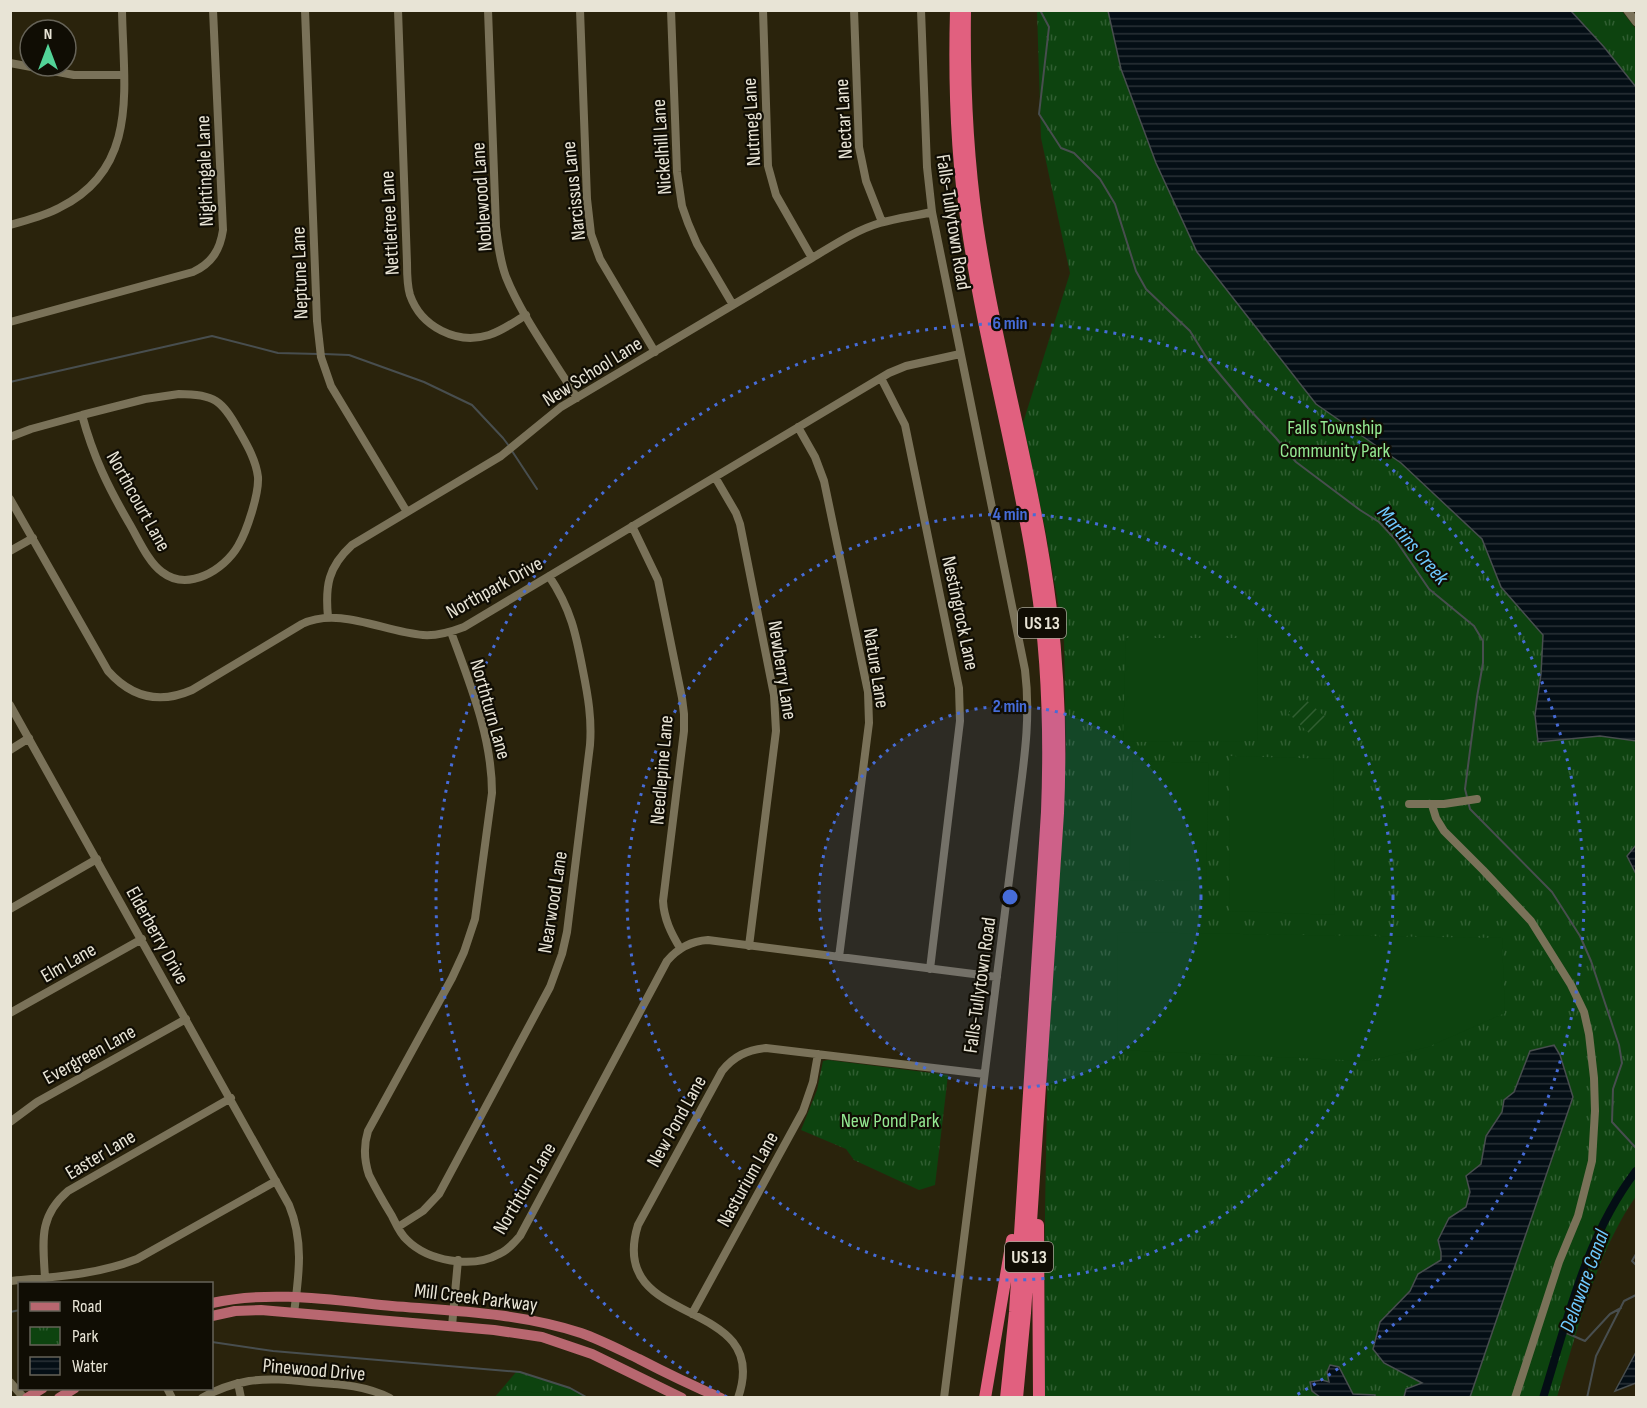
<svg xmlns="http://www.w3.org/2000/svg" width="1647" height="1408" font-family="'Sofia Sans Condensed',sans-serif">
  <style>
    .park { fill: url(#park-tufts) }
    .garden { fill: url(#garden-furrows) }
    .pitch { fill: #0d430f }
    .water { fill: url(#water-rules); stroke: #484e4f; stroke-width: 1.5 }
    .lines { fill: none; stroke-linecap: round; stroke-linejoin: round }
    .stream { stroke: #484e4f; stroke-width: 2 }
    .canal { stroke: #040e15; stroke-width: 8 }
    .minor { stroke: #7a7259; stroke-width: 8 }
    .major { stroke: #b86770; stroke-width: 10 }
    .highway { stroke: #e1607f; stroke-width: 12 }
    .ring { fill: none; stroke: #466cd8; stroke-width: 3; stroke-dasharray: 3 6 }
    .labels { text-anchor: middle; stroke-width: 4.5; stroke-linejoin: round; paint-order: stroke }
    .shield { fill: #100d04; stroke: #a7a497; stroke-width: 1.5 }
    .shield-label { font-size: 18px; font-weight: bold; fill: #e8e4d6 }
    .street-label { font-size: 20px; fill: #e8e4d6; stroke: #100d04 }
    .park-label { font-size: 20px; fill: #94e992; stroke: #100d04 }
    .water-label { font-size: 21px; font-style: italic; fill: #6ec9fe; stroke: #100d04 }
    .centre { fill: #466cd8; stroke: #100d04; stroke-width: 3 }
    .ring-label { font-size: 18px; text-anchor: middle; font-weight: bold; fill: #466cd8; stroke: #100d04; stroke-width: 4.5; stroke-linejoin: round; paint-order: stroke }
  </style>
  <defs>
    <pattern id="park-tufts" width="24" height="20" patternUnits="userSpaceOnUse" patternTransform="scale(1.5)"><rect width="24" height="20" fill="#0d430f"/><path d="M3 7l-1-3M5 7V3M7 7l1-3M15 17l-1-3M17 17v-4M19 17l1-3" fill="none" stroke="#305e31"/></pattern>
    <pattern id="garden-furrows" width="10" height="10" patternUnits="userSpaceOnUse" patternTransform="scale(1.5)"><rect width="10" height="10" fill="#0d430f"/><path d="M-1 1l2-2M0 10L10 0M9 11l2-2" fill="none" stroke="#305e31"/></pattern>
    <pattern id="water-rules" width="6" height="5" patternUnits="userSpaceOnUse" patternTransform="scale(1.5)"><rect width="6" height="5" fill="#040e15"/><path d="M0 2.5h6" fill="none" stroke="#293136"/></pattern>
  </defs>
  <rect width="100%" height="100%" fill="#2a230c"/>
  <path class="park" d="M1621 10 1636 29V1196C1595 1256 1578 1329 1557 1397H1044L1045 1213 1048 1039 1066 749 1064 638 1045 528 1023 423 1070 273 1041 138 1037 11Z
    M828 1060 948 1075 935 1185 919 1190 854 1160 846 1149 801 1130 817 1090 823 1061Z
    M517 1371 570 1388 588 1397 494 1398Z"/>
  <path class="garden" d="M1305 699 1331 722 1314 738 1288 713Z"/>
  <path class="pitch" d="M1126 638H1257L1258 741 1123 742Z
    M1230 756 1333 759 1335 915 1229 911Z
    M1133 761 1209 763 1206 881 1129 880Z
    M1117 932 1502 938 1505 1013 1428 1047 1367 1061 1118 1050Z
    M510 1390 553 1394 560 1397H495Z"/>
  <path class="water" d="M1108 11H1571L1604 47 1636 87V741L1600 736 1538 742 1535 715 1541 674 1543 635 1501 587 1482 539 1401 463 1316 404 1197 252 1156 163 1121 69Z
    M1636 845V874L1627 856Z
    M1554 1045 1560 1055 1573 1097 1470 1397H1404L1406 1389 1422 1383 1384 1363 1373 1349 1380 1322 1410 1291 1418 1274 1441 1260V1252L1438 1240 1449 1218 1466 1207 1470 1192 1466 1176 1481 1164 1486 1136 1502 1112 1504 1100 1514 1092 1530 1051Z
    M1636 1352V1383L1615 1391Z
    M1330 1365 1339 1367 1353 1394 1375 1395V1397H1320L1312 1391 1310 1382 1322 1380 1329 1382 1327 1372Z"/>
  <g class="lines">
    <path class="stream" d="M1040 10 1049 27 1039 114 1061 148 1074 153 1100 179 1115 204 1136 271 1146 289 1190 331 1208 360 1248 408 1276 438 1296 462 1360 510 1379 522 1395 539 1429 589 1474 626 1483 641V663L1477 697 1465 789 1470 809 1552 892 1580 936 1591 961 1619 1045 1622 1063 1613 1089 1612 1122 1636 1148
      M324 354 349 355 424 382 472 405 503 438 509 446
      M10 382 212 336 278 353 319 354
      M512 451 537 489
      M1636 1254 1632 1261 1636 1265
      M10 1312 20 1310
      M1564 1332 1585 1341 1610 1314 1621 1308
      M212 1342 273 1351 520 1372 570 1388 588 1398
      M1587 1398 1596 1356 1624 1301 1636 1295"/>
    <path class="canal" d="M1543 1398C1567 1321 1586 1236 1636 1171"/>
    <path class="minor" d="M305 10 317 321 321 357 331 386 407 512
      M398 10 407 263C407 274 407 285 410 295 421 327 457 345 489 335 502 331 514 322 526 315
      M488 10 496 227C498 244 500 261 506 277 522 317 554 360 577 398
      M580 10 587 199 591 234 600 259 655 352
      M671 10 677 172 682 206 688 223 697 244 733 305
      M763 10 768 166 776 195 812 258
      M854 10 859 147 866 181 882 222
      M921 10 927 167 932 212 1025 670C1031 718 1024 761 1018 808L944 1398
      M1627 10 1636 22
      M10 63 74 75H124
      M10 225C27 220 44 216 59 208 141 168 123 85 122 10
      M10 322 193 272C212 263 220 250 223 230L213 10
      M881 378 905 425 959 688 960 721 930 969
      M179 394C214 394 222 400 239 431 247 445 256 460 258 477 259 494 247 531 238 546 224 570 188 592 162 572 148 562 138 538 129 523 108 487 93 456 82 415L145 399Z
      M798 427 815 457 824 481 868 692 869 723 839 957
      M10 437 31 429 82 415
      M715 477 736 513 740 524 774 695 776 731 749 946
      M10 499 108 671C132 698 160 704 192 690L302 624C339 606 384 632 423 635 437 636 451 632 464 627L889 373 906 366 960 354
      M632 526 658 580 682 698 684 714V731L663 901C664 919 671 933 680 948
      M10 551 33 538
      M328 617C325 586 328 567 352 545L501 456 561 407 812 258C834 245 856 230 880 223 897 218 915 216 932 212
      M451 632C470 684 492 737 492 793L475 919 464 952 452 978 368 1131C363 1147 364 1160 369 1175 376 1189 384 1203 392 1216 396 1224 400 1234 407 1240 428 1261 472 1269 499 1254 508 1250 514 1243 520 1236L667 961C678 948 691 941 708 940L997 977
      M10 705 289 1205C304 1241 299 1275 294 1313
      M10 750 29 738
      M1409 804H1444L1477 799
      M1432 805 1436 818 1444 831 1483 870 1531 921 1571 985 1584 1012 1589 1034 1594 1078 1595 1111 1592 1161 1578 1216 1559 1262 1515 1398
      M10 909 97 859
      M10 1013 142 939
      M10 1122 37 1102 186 1019
      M398 1227 423 1211 439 1194 550 987 562 954 567 932 590 745C592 719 588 696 583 671 576 634 571 609 549 576
      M45 1278C43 1241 38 1217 68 1191L231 1098
      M10 1281C53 1277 97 1275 137 1259L276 1181
      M692 1314 803 1111 813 1082 818 1054
      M452 1326 458 1260
      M10 1382 24 1398
      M238 1383 241 1398
      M167 1388 172 1398
      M202 1398C217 1389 232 1384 249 1381 269 1378 289 1380 309 1382 337 1384 365 1385 390 1398
      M738 1398C774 1294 605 1331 638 1225L722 1071C734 1056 747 1050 766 1048L984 1074"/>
    <path class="major" d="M212 1303C271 1290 332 1300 392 1306 456 1311 520 1313 581 1333 601 1340 620 1350 639 1359 666 1373 693 1386 721 1398
      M212 1316 235 1311 261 1310 494 1330 542 1337 592 1354 682 1398
      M27 1398 43 1388
      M59 1398 75 1388"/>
    <path class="highway" d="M956 10C954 82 956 153 967 224 984 344 1018 461 1036 581 1048 658 1050 735 1047 812L1015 1312 1006 1398
      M965 10C964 81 967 153 977 223 996 353 1035 479 1051 610 1059 677 1061 745 1058 813L1025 1313 1017 1398
      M1038 1225 1039 1398
      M985 1398 1012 1240"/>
  </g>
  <circle cx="1010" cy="897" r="191" fill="#466cd8" fill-opacity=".12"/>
  <g class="ring">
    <circle cx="1010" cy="897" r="191"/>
    <circle cx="1010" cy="897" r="383"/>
    <path d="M727 1397A574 574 0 1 1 1293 1397"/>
  </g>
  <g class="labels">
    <g class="shield">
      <rect x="1018" y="608" width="48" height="30" rx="4.5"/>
      <rect x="1005" y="1242" width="48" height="30" rx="4.5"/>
    </g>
    <g class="shield-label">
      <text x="1042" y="629">US 13</text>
      <text x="1029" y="1263">US 13</text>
    </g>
    <g class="street-label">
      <text transform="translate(843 119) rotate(-93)" y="7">Nectar Lane</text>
      <text transform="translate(751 122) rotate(-93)" y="7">Nutmeg Lane</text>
      <text transform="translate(661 147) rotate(-94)" y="7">Nickelhill Lane</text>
      <text transform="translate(204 171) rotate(-92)" y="7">Nightingale Lane</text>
      <text transform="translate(573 191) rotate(-96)" y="7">Narcissus Lane</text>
      <text transform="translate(481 197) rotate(-94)" y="7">Noblewood Lane</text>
      <text transform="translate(954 222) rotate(81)" y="7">Falls-Tullytown Road</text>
      <text transform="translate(389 223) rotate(-93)" y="7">Nettletree Lane</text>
      <text transform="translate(299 273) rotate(-92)" y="7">Neptune Lane</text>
      <text transform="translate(592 371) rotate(-32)" y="7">New School Lane</text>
      <text transform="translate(139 501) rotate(61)" y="7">Northcourt Lane</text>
      <text transform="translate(494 587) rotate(-29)" y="7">Northpark Drive</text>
      <text transform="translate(961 613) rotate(78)" y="7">Nestingrock Lane</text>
      <text transform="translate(877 668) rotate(81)" y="7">Nature Lane</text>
      <text transform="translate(783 670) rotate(81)" y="7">Newberry Lane</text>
      <text transform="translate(491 709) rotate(74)" y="7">Northturn Lane</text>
      <text transform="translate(661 770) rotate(-85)" y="7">Needlepine Lane</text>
      <text transform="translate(552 902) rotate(-81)" y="7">Nearwood Lane</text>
      <text transform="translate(158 935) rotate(61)" y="7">Elderberry Drive</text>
      <text transform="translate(68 962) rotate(-30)" y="7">Elm Lane</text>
      <text transform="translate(979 985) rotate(-82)" y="7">Falls-Tullytown Road</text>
      <text transform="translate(89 1054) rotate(-29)" y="7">Evergreen Lane</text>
      <text transform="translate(676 1121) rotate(-61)" y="7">New Pond Lane</text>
      <text transform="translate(100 1154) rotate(-31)" y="7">Easter Lane</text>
      <text transform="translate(747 1179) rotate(-61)" y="7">Nasturium Lane</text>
      <text transform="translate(524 1188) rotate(-59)" y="7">Northturn Lane</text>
      <text transform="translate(476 1297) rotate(7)" y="7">Mill Creek Parkway</text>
      <text transform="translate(314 1369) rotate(5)" y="7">Pinewood Drive</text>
    </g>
    <g class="park-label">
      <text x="1335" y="434">Falls Township<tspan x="1335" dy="23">Community Park</tspan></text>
      <text x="890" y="1127">New Pond Park</text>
    </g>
    <g class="water-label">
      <text transform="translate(1413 545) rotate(49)" y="7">Martins Creek</text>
      <text transform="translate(1584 1281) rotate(-70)" y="7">Delaware Canal</text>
    </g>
  </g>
  <circle cx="1010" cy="897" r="9" class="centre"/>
  <g class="ring-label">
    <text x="1010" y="329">6 min</text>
    <text x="1010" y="520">4 min</text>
    <text x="1010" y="712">2 min</text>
  </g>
  <rect width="1647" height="1408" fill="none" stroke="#e8e4d6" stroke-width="24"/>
  <rect x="18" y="1282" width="195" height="108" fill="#100d04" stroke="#666358" stroke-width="1.5"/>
  <rect x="30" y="1302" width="30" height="9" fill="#b86770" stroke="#666358" stroke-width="1.5"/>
  <text x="72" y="1312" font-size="18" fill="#e8e4d6">Road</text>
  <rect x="30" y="1327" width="30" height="18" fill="url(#park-tufts)" stroke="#666358" stroke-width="1.5"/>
  <text x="72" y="1342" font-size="18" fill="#e8e4d6">Park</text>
  <rect x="30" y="1357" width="30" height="18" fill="url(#water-rules)" stroke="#666358" stroke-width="1.5"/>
  <text x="72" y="1372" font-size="18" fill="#e8e4d6">Water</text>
  <g transform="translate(48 48)"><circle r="28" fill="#100d04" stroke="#666358" stroke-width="1.5"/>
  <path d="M0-4.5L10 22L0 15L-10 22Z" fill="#52d397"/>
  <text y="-9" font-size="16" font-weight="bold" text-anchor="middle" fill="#e8e4d6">N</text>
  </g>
</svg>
